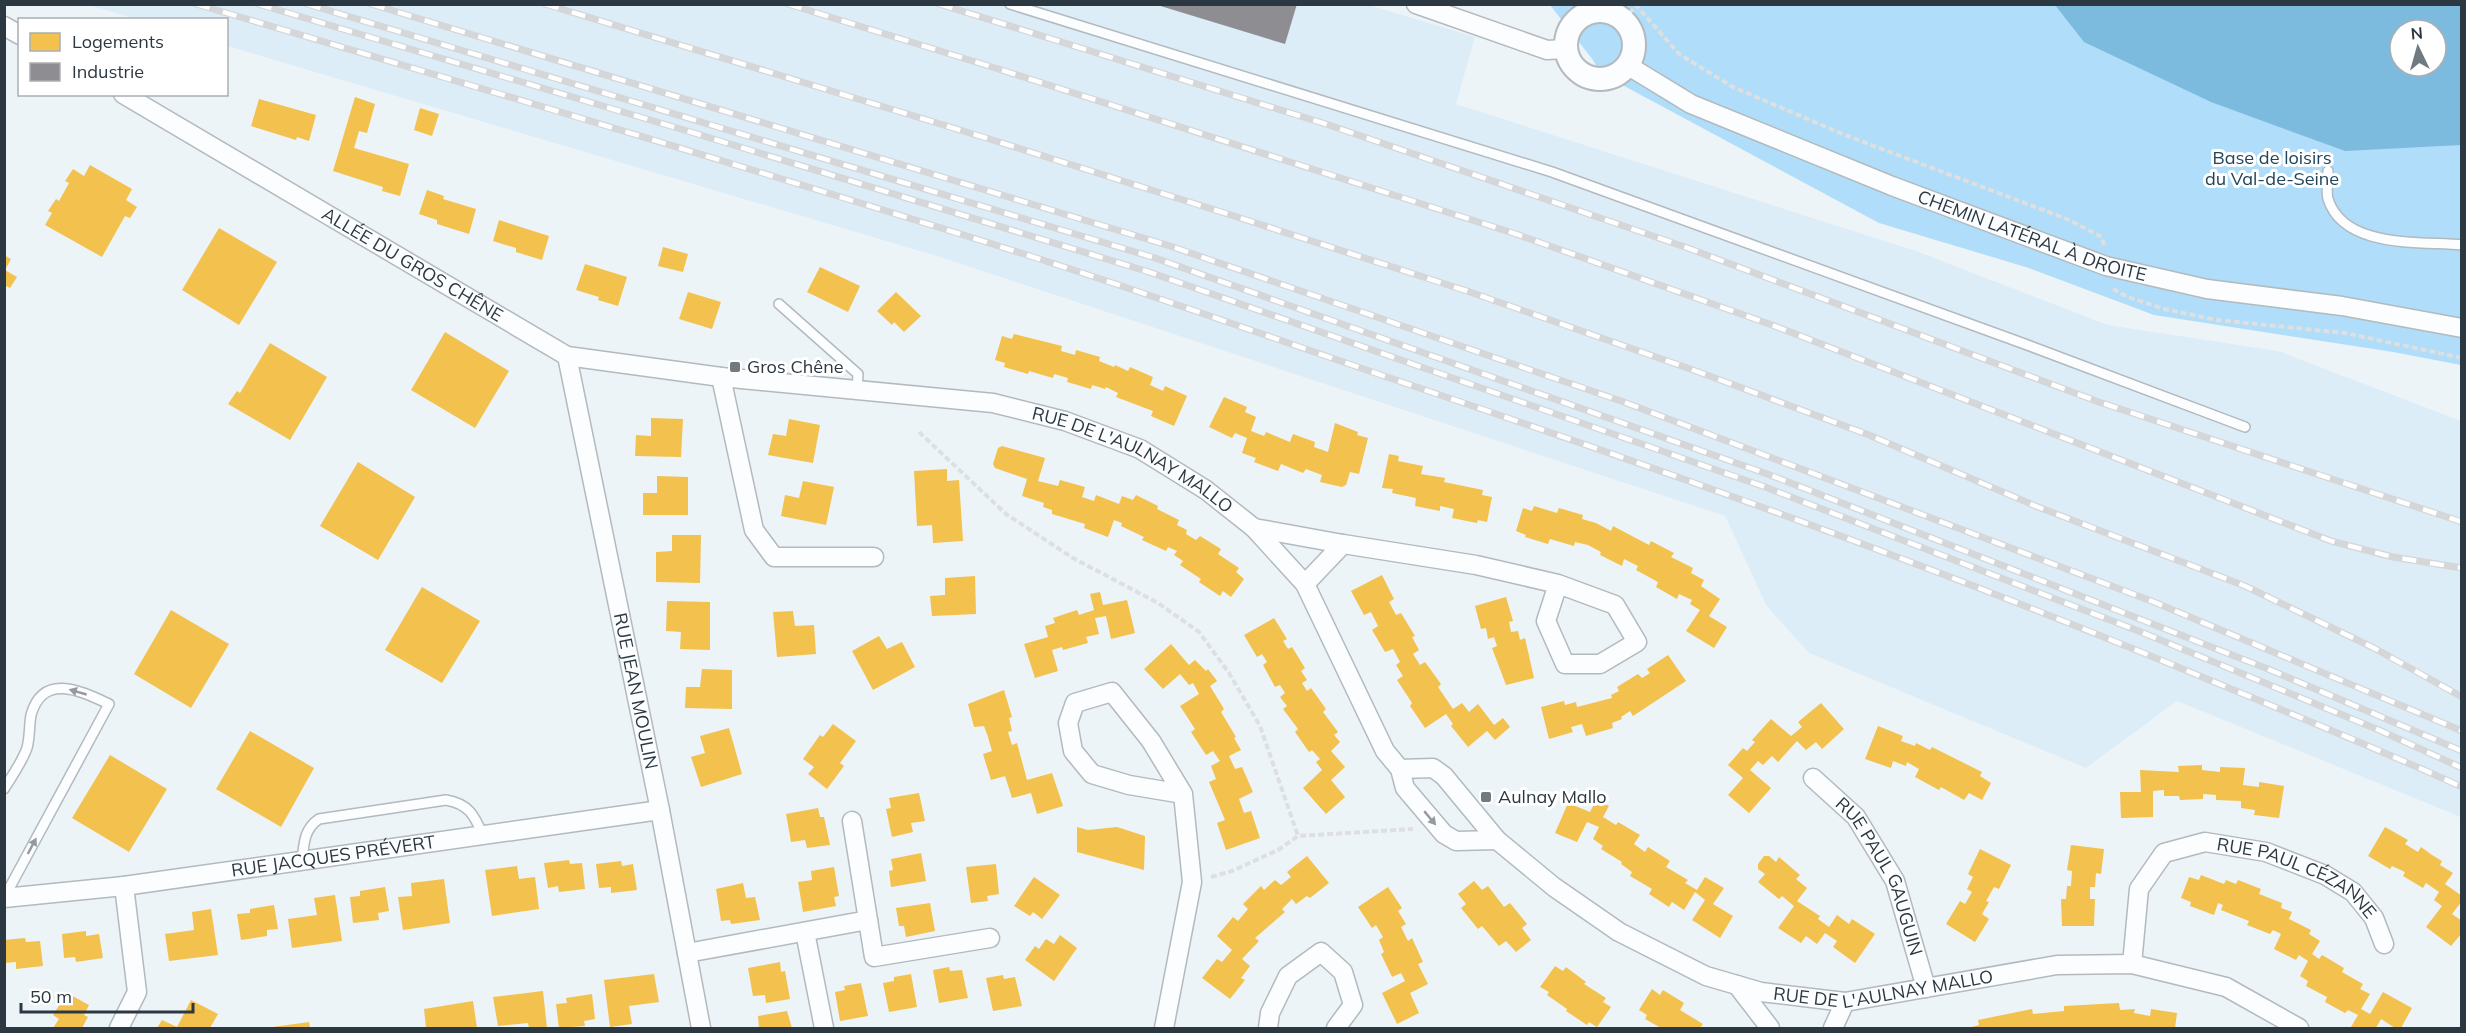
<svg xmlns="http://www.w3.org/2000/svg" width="2466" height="1033" font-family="Mulish,sans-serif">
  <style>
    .built { fill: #ddedf8 }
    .green { fill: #b0ddf9; fill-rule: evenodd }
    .water { fill: #7cbbde; fill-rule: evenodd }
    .homes { fill: #f2c14e }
    .industry { fill: #8d8d92 }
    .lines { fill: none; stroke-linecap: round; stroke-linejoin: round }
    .service-casing { stroke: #b2babf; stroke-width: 12 }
    .minor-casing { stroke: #b2babf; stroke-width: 21 }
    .tertiary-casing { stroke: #b2babf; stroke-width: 26 }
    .path { stroke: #dddfe0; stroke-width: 4; stroke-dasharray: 6 3; stroke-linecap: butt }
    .service { stroke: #fcfdfe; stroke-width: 9 }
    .minor { stroke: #fcfdfe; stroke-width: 18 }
    .tertiary { stroke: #fcfdfe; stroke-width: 22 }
    .rail-casing { stroke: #d4d6d8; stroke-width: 7 }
    .rail { stroke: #fff; stroke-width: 4.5; stroke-dasharray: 14; stroke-linecap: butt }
    .oneway { fill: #949aa0 }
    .poi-dot { fill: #707a81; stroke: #fff; stroke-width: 2 }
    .labels { text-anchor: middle; stroke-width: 6; stroke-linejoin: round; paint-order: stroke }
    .park-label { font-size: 18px; fill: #20455a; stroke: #fff }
    .street-label { font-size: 18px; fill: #2c3841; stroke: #fff }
    .poi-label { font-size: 18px; fill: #2c3841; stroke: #fff; text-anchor: start }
  </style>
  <rect width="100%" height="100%" fill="#edf4f8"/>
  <path class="built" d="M1366 4 1475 37 1456 104 1916 251 2108 325 2278 351 2461 421V817L2177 701 2086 768 1809 653 1766 605 1725 516 940 257 227 46 226 20 137 19 87 5Z"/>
  <path class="green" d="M1550 5H2461V365L2393 352 2154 315 2029 268 1879 223 1600 73 1593 60ZM2400 30H2436V66H2400Z"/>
  <path class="water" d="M2055 5H2461V145L2345 151 2211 102 2084 42ZM2400 30H2436V66H2400Z"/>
  <path class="homes" d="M355 97 375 104 367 133 359 131 354 148 409 164 400 196 382 191 383 187 333 171Z
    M259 99 316 115 309 141 297 137 296 140 251 126Z
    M420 108 439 114 432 136 414 130Z
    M90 165 132 189 126 200 137 207 130 218 125 216 102 257 45 225 52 213 48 211 56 199 59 201 69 183 65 181 73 169 84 176Z
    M427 190 444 196 443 199 476 209 469 234 437 224V220L419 214Z
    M499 220 549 236 542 260 516 252V248L493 241Z
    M219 228 277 262 239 325 182 290Z
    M663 247 688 254 683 272 658 266Z
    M4 255 11 259 5 270 17 277 10 288 4 285Z
    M585 264 627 277 618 306 598 300 599 297 576 290Z
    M820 267 860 286 848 312 807 292Z
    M688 292 721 302 712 329 679 319Z
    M896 292 921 316 904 332 894 322 892 325 877 311Z
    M445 332 509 371 475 428 411 390Z
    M1014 334 1062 346 1061 351 1075 355 1076 350 1100 357 1099 361 1114 367 1115 365 1128 371 1130 367 1153 377 1150 385 1163 391 1165 386 1187 396 1174 426 1151 416 1153 411 1116 397 1118 393 1106 387 1105 389 1092 385 1091 389 1067 382 1068 378 1054 374 1053 378 1029 371 1028 374 1004 367 1005 363 995 360 1002 336 1012 339Z
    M270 343 327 377 290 440 228 404 237 391 240 393Z
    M1224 397 1247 407 1245 412 1256 417 1251 431 1264 436 1266 432 1290 442 1293 434 1315 442 1314 447 1328 452 1335 423 1358 432 1357 435 1368 438 1359 474 1350 472 1346 485 1342 487 1320 482 1322 475 1306 469 1303 473 1281 464 1278 471 1254 462 1256 458 1242 453 1247 438 1235 433 1232 438 1209 427Z
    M651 418 683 419 681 457 635 456 636 435 651 436Z
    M789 419 820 425 813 463 768 455 773 434 786 436Z
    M1002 446 1045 458 1038 481 1058 486 1060 480 1085 487 1082 497 1094 501 1096 495 1119 504 1122 496 1133 500 1136 495 1158 506 1157 509 1179 520 1177 525 1187 530 1186 534 1196 540 1200 536 1221 549 1218 554 1239 568 1236 572 1244 579 1231 597 1223 591 1220 596 1199 582 1201 579 1180 565 1183 561 1174 555 1177 551 1168 547 1166 551 1142 540 1144 537 1121 526 1122 523 1114 520 1108 537 1084 528 1085 524 1052 514V510L1043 507 1044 503 1022 496 1027 479 995 468 993 464 998 448Z
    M1389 454 1399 456 1398 461 1423 466 1421 474 1445 478 1444 482 1483 490 1482 495 1492 497 1487 522 1478 520 1477 523 1452 518 1454 509 1440 506V511L1415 506 1416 498 1392 493 1393 489 1382 488Z
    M358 462 415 497 378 560 320 526Z
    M947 469V481L959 480 963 541 933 543 932 525 917 526 914 471Z
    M657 476 688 477V515H643V493H657Z
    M803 481 834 487 826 525 781 516 785 495 799 498Z
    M1534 506 1557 513 1559 508 1583 515 1582 519 1596 523 1611 531 1613 526 1649 545 1651 541 1674 553 1671 557 1693 568 1691 573 1704 580 1701 586 1720 599 1709 616 1727 627 1714 648 1686 631 1700 610 1690 604 1692 600 1679 594 1677 599 1656 587 1658 582 1636 570 1638 566 1624 559 1622 566 1600 555 1601 552 1588 545 1575 542 1574 546 1550 539 1548 544 1525 537 1526 535 1516 531 1523 508 1532 511Z
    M672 535H701L700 583 656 582V552L672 551Z
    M1382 575 1394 599 1389 602 1396 615 1401 613 1415 636 1412 637 1419 650 1413 654 1420 665 1425 662 1441 684 1438 687 1453 709 1462 703 1469 712 1478 704 1494 725 1503 718 1510 727 1495 740 1487 731 1468 747 1451 726 1453 724 1446 714 1425 728 1410 706 1412 703 1397 680 1403 676 1396 665 1400 662 1393 649 1385 652 1372 630 1378 626 1371 612 1364 615 1351 591Z
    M975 576 976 614 932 616 930 596 945 595V578Z
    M422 587 480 621 442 683 385 650Z
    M1100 592 1103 605 1127 600 1135 633 1111 639 1106 616 1095 618 1099 634 1086 637 1088 643 1063 650 1062 647 1052 650 1058 671 1035 678 1024 644 1048 637 1045 626 1055 623 1053 618 1077 610 1079 615 1094 610 1090 594Z
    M1506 597 1513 621 1509 622 1511 632 1518 631 1520 640 1525 638 1534 678 1506 685 1492 648 1497 646 1494 637 1488 639 1486 628 1481 629 1475 606Z
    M667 601 710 602V650L680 649 681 632 666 631Z
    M171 610 229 644 191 708 134 674Z
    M793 611 795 626 814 625 816 654 777 657 773 612Z
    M1274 618 1287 639 1283 641 1288 649 1292 647 1305 668 1301 671 1307 680 1302 683 1307 691 1311 688 1326 709 1323 712 1338 732 1334 735 1340 742 1331 751 1345 767 1331 780 1345 797 1326 814 1303 788 1322 770 1316 762 1320 759 1312 750 1309 752 1295 732 1298 729 1283 709 1287 706 1280 697 1285 693 1280 685 1275 687 1263 665 1267 662 1262 654 1257 657 1244 635Z
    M879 636 887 649 902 642 915 667 873 690 852 651Z
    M1171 644 1189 665 1195 660 1206 671 1208 669 1217 681 1210 686 1224 709 1221 712 1236 737 1234 738 1241 750 1229 756 1235 769 1242 767 1253 792 1239 799 1244 813 1251 811 1260 838 1226 850 1217 823 1225 820 1209 782 1216 779 1211 766 1220 761 1213 751 1206 755 1191 732 1195 729 1180 706 1199 694 1193 683 1189 685 1180 674 1163 689 1144 669Z
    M1668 655 1686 681 1633 716 1630 711 1621 717 1622 719 1612 723 1613 728 1586 736 1582 724 1571 727 1573 732 1549 739 1541 707 1564 701 1565 705 1576 702 1577 707 1612 698 1611 695 1619 691 1617 687 1638 674 1642 678 1650 673 1647 669Z
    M702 669 732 670V709L685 708 686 687H700Z
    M1004 690 1012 717 1009 718 1012 731 1008 732 1012 745 1017 743 1027 780 1052 773 1063 806 1037 814 1031 793 1012 798 1005 776 991 780 983 754 992 751 988 737 984 726 974 727 968 704Z
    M1821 703 1844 729 1822 749 1816 742 1806 750 1797 741 1778 762 1772 756 1763 765 1758 761 1750 770 1771 788 1749 813 1728 795 1743 778 1728 765 1743 748 1747 751 1755 742 1752 740 1771 719 1791 736 1802 727 1798 722Z
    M833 724 856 741 840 763 844 766 827 789 808 774 814 767 803 759 820 735 823 737Z
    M1878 726 1903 736 1901 741 1915 746 1916 743 1930 750 1932 747 1982 772 1980 776 1991 783 1982 800 1969 793 1964 800 1941 787 1939 790 1915 777 1919 769 1907 762 1906 766 1893 761 1891 768 1865 759Z
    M729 728 742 774 701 787 691 757 705 753 700 736Z
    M250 731 314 768 281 827 216 789Z
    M110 755 167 789 129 852 72 818Z
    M2202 765V770L2220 772V767L2245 768 2243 785 2259 787V782L2284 786 2279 818 2254 815 2255 810 2241 808V801L2216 800V795L2203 794V799L2180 800 2179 796H2164V790L2153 791V817L2121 818 2120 792H2141L2140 770 2179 772 2178 766Z
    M919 793 925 821 911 823 913 832 892 837 886 809 891 808 889 798Z
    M1596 800 1609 806 1603 817 1616 825 1618 822 1640 835 1634 844 1645 852 1648 847 1670 861 1666 867 1688 880 1685 883 1697 890 1705 877 1724 888 1713 904 1733 916 1720 938 1692 920 1705 900 1695 892 1684 910 1672 902 1669 907 1649 894 1652 889 1630 876 1632 872 1621 864 1622 862 1601 849 1603 846 1593 839 1599 827 1587 822 1577 842 1555 833 1568 803 1590 812Z
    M818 808 820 817H824L830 845 807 848 805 840 791 842 786 814Z
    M1077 827 1088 830 1117 827 1145 836 1144 870 1077 852Z
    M2385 827 2408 840 2405 844 2418 852 2421 847 2432 855 2442 861 2440 865 2453 873 2445 884 2462 896V901L2452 914 2462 921V933L2451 946 2426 927 2442 906 2434 900 2439 892 2426 883 2423 888 2403 876 2405 872 2392 866 2390 869 2368 856Z
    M2071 845 2104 849 2101 874 2096 873 2095 887H2090V899H2095L2094 926H2062L2061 899H2066L2067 886H2071L2072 871 2067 870Z
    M1980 849 2011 865 1999 889 1994 887 1986 901 1989 902 1982 914 1989 919 1975 942 1946 924 1960 901 1965 904 1972 892 1967 889 1973 877 1968 874Z
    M921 853 926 881 891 887 889 871 893 870 891 859Z
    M1307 856 1329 883 1310 898 1307 896 1296 904 1292 899 1282 909 1285 912 1255 938 1259 941 1242 959 1250 966 1241 978 1245 980 1230 999 1202 978 1217 959 1222 962 1232 950 1217 936 1233 917 1238 921 1248 909 1243 904 1261 886 1264 890 1275 880 1281 885 1291 877 1287 872Z
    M1764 856H1769L1776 862 1779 857 1800 875 1796 879 1807 888 1797 901 1820 916 1818 919 1829 927 1837 915 1849 924 1852 919 1875 934 1855 963 1833 947 1837 941 1825 933 1817 944 1806 936 1801 943 1778 928 1794 906 1782 896 1779 899 1758 882 1765 874 1758 869V864Z
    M569 860 570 864 582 863 585 889 559 892 558 886 548 888 544 863Z
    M621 861 622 866 633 864 637 890 611 893V887L599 888 596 864Z
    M996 864 999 894 987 896 988 901 971 903 966 867Z
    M517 866 519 879 535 877 539 909 492 916 485 870Z
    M834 867 839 896 834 897 836 906 803 912 798 882 812 880 811 871Z
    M2201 875 2224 884 2226 880 2236 884 2238 880 2261 889 2259 894 2282 903 2281 908 2292 912 2289 919 2311 930 2309 934 2320 941 2312 954 2319 959 2322 955 2334 962 2344 968 2342 972 2363 984 2360 989 2370 994 2361 1009 2370 1014 2383 992 2412 1008 2401 1028H2395L2381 1019 2376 1028 2351 1027 2358 1015 2348 1010 2345 1013 2325 1002 2327 997 2306 986 2308 981 2300 976 2308 961 2299 955 2296 960 2274 949 2281 934 2273 930 2270 934 2247 925 2249 921 2221 910 2223 905 2218 903 2214 915 2190 906 2191 902 2181 898 2189 877 2199 880Z
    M1034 877 1060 895 1042 919 1033 912 1030 916 1014 906Z
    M444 879 450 923 403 930 398 897 412 896 411 883Z
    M1474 881 1482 890 1488 886 1504 907 1510 903 1527 924 1522 928 1531 940 1516 952 1506 941 1499 946 1482 926 1478 929 1461 908 1466 904 1458 894Z
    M743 883 746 898 755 897 760 920 731 924 730 920 721 921 716 889Z
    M385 887 389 911 378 913 379 920 353 923 350 897 360 896V891Z
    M1388 887 1402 908 1398 911 1406 924 1401 927 1408 941 1412 938 1423 962 1418 964 1428 984 1410 993 1419 1013 1397 1024 1382 993 1405 981 1401 973 1392 977 1381 954 1384 952 1379 940 1383 937 1376 925 1372 928 1358 907Z
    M335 895 342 941 292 948 288 919 317 915 314 898Z
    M930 903 935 931 906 937 904 926H899L896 908Z
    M274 905 278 929 267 930V936L241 940 237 914 250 913V909Z
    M211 909 218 955 169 961 165 934 194 930 192 912Z
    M86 931V936L99 934 103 958 76 962 75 957 64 958 62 934Z
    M1060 935 1077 948 1054 981 1025 960 1035 946 1039 949 1046 939 1054 944Z
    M25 938 26 942 40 941 43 966 16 969V962L5 963 4 940Z
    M780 962 781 972 785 971 790 999 766 1003 765 995 753 996 748 968Z
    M1555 966 1563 971 1566 967 1586 982 1584 984 1606 998 1603 1002 1611 1007 1597 1027 1589 1022 1587 1025 1566 1011 1567 1009 1547 995 1549 992 1540 987Z
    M949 967 950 971 962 970 968 998 939 1003 933 970Z
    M654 974 659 1002 629 1006 632 1024 610 1027 604 980Z
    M911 974 917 1007 889 1012 883 983 894 981V977Z
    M1003 975 1004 979 1015 977 1022 1006 993 1011 986 978Z
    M861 983 868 1016 840 1021 835 992 845 990 844 986Z
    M1652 989 1660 995 1663 990 1684 1003 1680 1010 1703 1024 1700 1028H1661L1645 1019 1647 1015 1639 1010Z
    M543 991 547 1028H529L528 1023 498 1026 493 997Z
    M67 993 89 1005 84 1015 88 1017 82 1028H53L59 1019 53 1015Z
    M592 994 595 1019 584 1021 585 1026 559 1028 556 1004 567 1003 566 998Z
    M191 1000 218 1014 210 1028H157L162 1020 177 1027Z
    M473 1001 477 1028H426L424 1009Z
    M2119 1003 2120 1010 2135 1009 2134 1013 2150 1016 2151 1009 2177 1013 2175 1028H1968L1979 1025 1978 1020 2032 1009 2033 1014 2064 1011V1006Z
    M787 1011 792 1028H759L758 1016Z
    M309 1022 310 1028H273V1027Z"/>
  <path class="industry" d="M1154 4H1297L1285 44Z"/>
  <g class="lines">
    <defs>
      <path id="service" d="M1010 4 1552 172 2022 343 2245 427
        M2328 171C2328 179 2326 191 2328 199 2344 249 2420 241 2462 245
        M779 304 858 374 857 391
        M4 789C12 776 22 762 27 748 30 737 29 726 31 715 43 672 81 691 109 704L4 898
        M302 861C304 843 304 829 319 819L446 800C469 804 474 815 483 835"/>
      <g id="minor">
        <path d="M1416 4 1547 50 1565 49"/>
        <path d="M4 26 20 35"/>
        <path id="s1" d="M1627 65 1691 104 1892 186 2106 266 2207 289 2342 306 2462 328"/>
        <path id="s2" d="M123 94 567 356 721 377 993 403 1065 421 1140 449 1206 490 1254 528 1305 584 1385 751 1400 769 1405 788 1444 834 1456 841 1497 840"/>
        <path id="s3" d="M567 356 660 810 701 1028"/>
        <path d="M721 377 754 530 774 557H874"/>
        <path d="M1254 528 1343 544"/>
        <path d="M1305 584 1343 544 1476 565 1558 584 1615 605 1637 642 1600 664H1565L1546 621 1558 584"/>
        <path id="s4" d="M1400 769 1433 768 1444 776 1497 840 1554 887 1619 932 1706 976 1761 992 1845 1002 2057 965 2132 964 2226 987 2299 1028"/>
        <path id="s5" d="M1813 778 1856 817 1895 881 1926 988"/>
        <path id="s6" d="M4 898 124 886 660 810"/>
        <path d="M868 920 874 957 990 938"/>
        <path d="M805 932 824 1028"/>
        <path d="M687 953 868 920 852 821"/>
        <path id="s7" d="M2132 964 2139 889 2164 853 2205 842 2266 852 2325 875 2353 892 2374 918 2384 944"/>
        <path d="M1737 985 1770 1028"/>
        <path d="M119 1028 137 992 124 886"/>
        <path d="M1164 1028 1192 882 1183 794 1151 741 1112 692 1075 703 1068 723 1073 751 1092 774 1129 785 1183 794"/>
        <path d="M1268 1028 1270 1013 1288 976 1321 952 1343 972 1353 1005 1336 1028"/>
        <path d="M1833 1028 1845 1002"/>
      </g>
      <path id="tertiary" d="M1566 45a34 34 0 1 1 68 0a34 34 0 1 1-68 0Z"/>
    </defs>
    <use href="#service" class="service-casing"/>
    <use href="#minor" class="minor-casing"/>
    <use href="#tertiary" class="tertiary-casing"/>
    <path class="path" d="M1635 4 1679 54 1733 87 1845 135 2067 219 2102 237 2104 245
      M1623 20 1636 6
      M2113 289 2128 297 2164 309 2217 320 2345 333 2462 358
      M919 432 1006 514 1073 558 1158 603 1199 632 1229 673 1260 726 1298 836
      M1211 877 1232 871 1278 850 1298 836 1413 829"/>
    <use href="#service" class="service"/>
    <use href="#minor" class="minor"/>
    <use href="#tertiary" class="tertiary"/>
    <defs>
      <path id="rail" d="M196 4C474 86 751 168 1027 255 1168 300 1309 351 1449 398 1701 483 1950 573 2195 674 2284 711 2374 747 2462 787
        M258 4 694 133 1149 272 1765 487 2141 632 2379 730 2462 768
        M307 4 1152 257 1770 475 2268 669 2462 751
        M371 4 1170 246 1621 401 2154 602 2462 731
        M545 4 983 137 1234 216 1467 291 1696 371 1869 435 2038 507 2245 586 2374 648 2462 697
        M788 4 992 67 1516 234 1772 325 2331 541 2393 557 2462 568
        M939 4 1329 125 1685 247 2099 402 2462 522"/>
    </defs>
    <use href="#rail" class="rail-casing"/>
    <use href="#rail" class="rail"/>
  </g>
  <defs><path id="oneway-solid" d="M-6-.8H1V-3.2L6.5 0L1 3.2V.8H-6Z" transform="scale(1.5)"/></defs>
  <g class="oneway">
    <use href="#oneway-solid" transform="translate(78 692) rotate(-164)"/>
    <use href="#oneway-solid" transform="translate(1430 818) rotate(50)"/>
    <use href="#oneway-solid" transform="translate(32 846) rotate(-62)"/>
  </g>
  <g class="poi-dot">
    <rect x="729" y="361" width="12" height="12" rx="3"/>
    <rect x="1480" y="791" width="12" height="12" rx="3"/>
  </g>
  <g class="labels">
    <g class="park-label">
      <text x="2272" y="164">Base de loisirs<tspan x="2272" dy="21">du Val-de-Seine</tspan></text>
    </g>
    <g class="street-label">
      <text dy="6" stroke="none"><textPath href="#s1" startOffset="441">CHEMIN LATÉRAL À DROITE</textPath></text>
      <text dy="6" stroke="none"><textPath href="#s2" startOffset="336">ALLÉE DU GROS CHÊNE</textPath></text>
      <text dy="6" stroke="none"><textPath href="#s2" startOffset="1096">RUE DE L'AULNAY MALLO</textPath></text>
      <text dy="6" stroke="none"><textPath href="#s3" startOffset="342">RUE JEAN MOULIN</textPath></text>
      <text dy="6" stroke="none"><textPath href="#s6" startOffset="332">RUE JACQUES PRÉVERT</textPath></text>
      <text dy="6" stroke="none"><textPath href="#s5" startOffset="122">RUE PAUL GAUGUIN</textPath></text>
      <text dy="6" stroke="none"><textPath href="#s7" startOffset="262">RUE PAUL CÉZANNE</textPath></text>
      <text dy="6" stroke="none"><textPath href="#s4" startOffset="561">RUE DE L'AULNAY MALLO</textPath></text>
    </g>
    <g class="poi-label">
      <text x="747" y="373">Gros Chêne</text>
      <text x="1498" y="803">Aulnay Mallo</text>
    </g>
  </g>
  <rect width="2466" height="1033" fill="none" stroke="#2c3841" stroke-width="12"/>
  <rect x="18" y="18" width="210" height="78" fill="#ffffff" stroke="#abafb3" stroke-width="1.5"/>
  <rect x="30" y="33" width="30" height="18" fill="#f2c14e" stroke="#abafb3" stroke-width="1.5"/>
  <text x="72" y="48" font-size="18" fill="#2c3841">Logements</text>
  <rect x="30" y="63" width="30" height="18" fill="#8d8d92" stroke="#abafb3" stroke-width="1.5"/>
  <text x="72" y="78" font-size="18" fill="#2c3841">Industrie</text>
  <g transform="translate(2418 48) rotate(355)"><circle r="28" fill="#ffffff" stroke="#abafb3" stroke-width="1.5"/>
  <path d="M0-4.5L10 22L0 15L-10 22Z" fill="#707a81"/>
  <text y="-9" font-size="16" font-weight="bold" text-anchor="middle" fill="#2c3841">N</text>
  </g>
  <path d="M21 1003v9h172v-9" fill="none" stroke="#2c3841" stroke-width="3"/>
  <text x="30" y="1003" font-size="18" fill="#2c3841" stroke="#ffffff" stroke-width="4.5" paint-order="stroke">50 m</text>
</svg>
